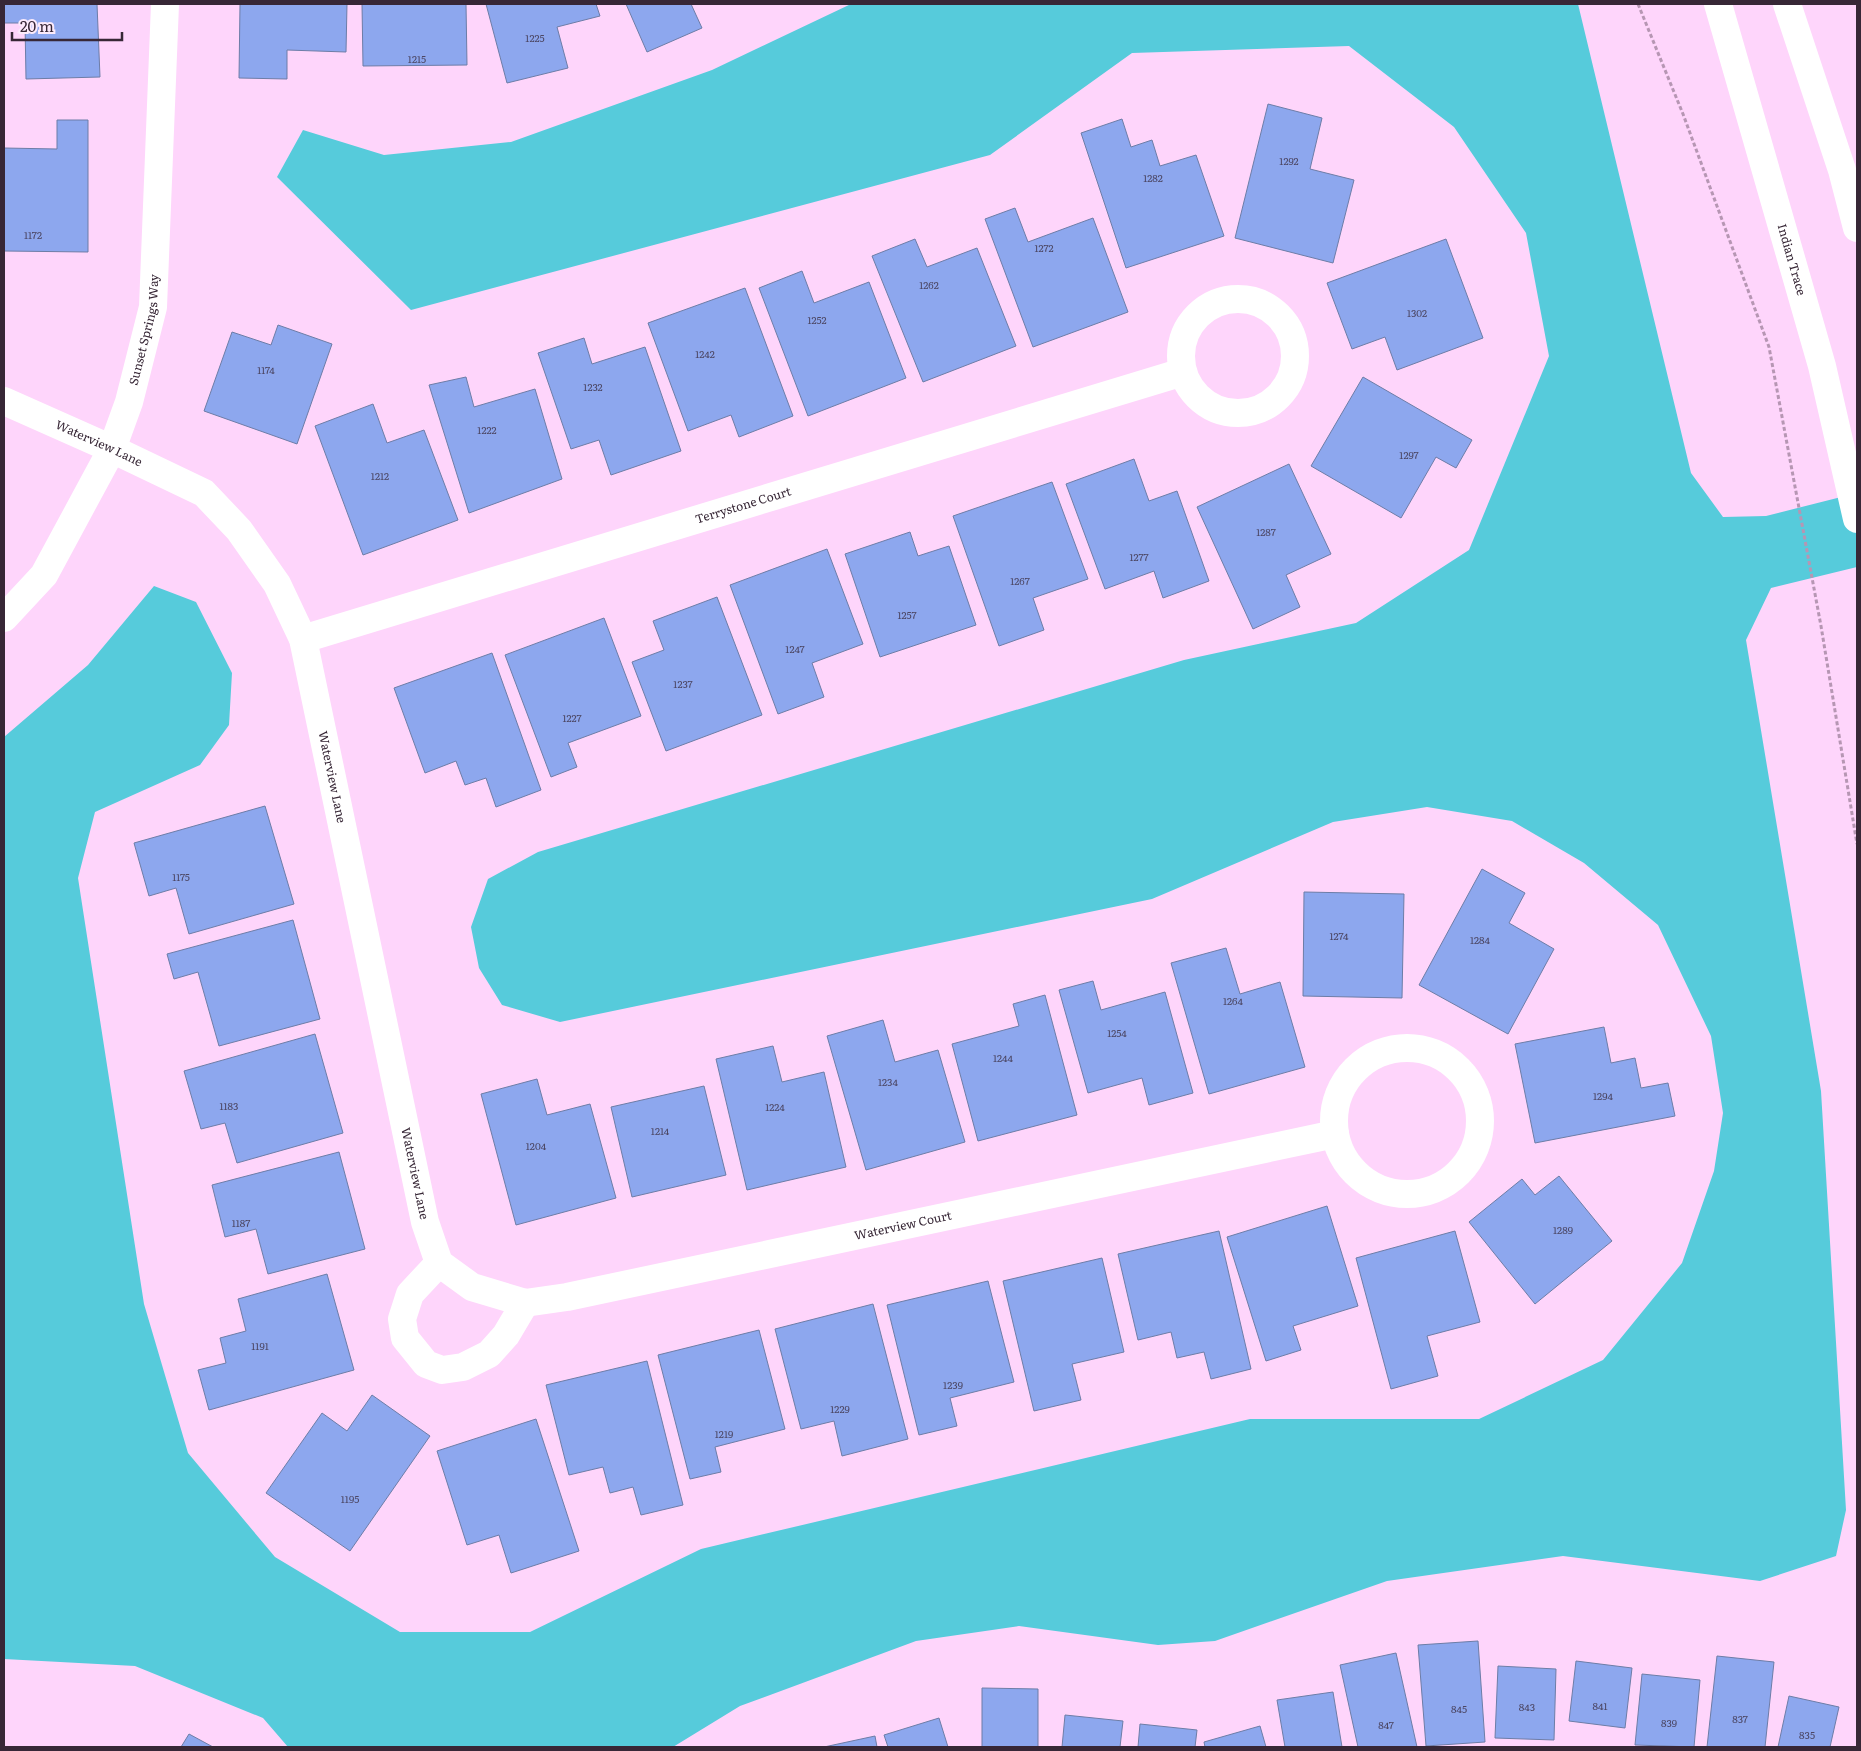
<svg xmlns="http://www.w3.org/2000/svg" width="1861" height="1751" font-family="Literata,serif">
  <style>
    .water { fill: #56cbdb }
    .building { fill: #8da7ee; stroke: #6d7da7 }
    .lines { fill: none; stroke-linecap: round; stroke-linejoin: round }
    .path { stroke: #b696b3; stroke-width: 3; stroke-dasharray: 4 2.5; stroke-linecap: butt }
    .street { stroke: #fff; stroke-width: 28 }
    .secondary { stroke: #fff; stroke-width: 28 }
    .labels { text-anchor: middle; stroke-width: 5; stroke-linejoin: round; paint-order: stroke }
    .number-label { font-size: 10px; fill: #4c4764 }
    .street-label { font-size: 12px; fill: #372736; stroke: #fcebfb }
  </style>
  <rect width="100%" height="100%" fill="#fed5fb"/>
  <path class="water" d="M851 4H1578L1691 473 1723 517 1766 516 1857 493V567L1771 588 1746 640 1821 1091 1846 1510 1836 1556 1760 1581 1563 1556 1387 1581 1215 1641 1158 1645 1019 1626 916 1641 740 1706 673 1747H288L263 1718 135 1666 4 1659V737L88 665 154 586 196 602 232 673 229 725 200 765 95 812 78 878 144 1304 188 1453 275 1557 400 1632H530L701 1549 1250 1419H1479L1603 1360 1682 1263 1714 1171 1723 1113 1711 1036 1658 925 1584 863 1512 821 1427 807 1333 822 1152 899 560 1022 502 1005 479 968 471 927 488 879 538 852 1184 660 1356 623 1469 550 1549 356 1526 233 1454 127 1349 46 1132 53 990 155 411 310 277 177 303 130 384 155 511 142 712 70Z"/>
  <path class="building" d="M4 4H97L100 77 26 79 25 23H4Z
    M240 4H347L346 52 287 50V79L239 78Z
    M362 4H466L467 65 363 66Z
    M486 4H596L600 16 557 27 568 68 507 83Z
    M626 4H691L702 28 647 52Z
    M1268 104 1322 118 1310 169 1354 180 1333 263 1235 238Z
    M1122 119 1131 147 1152 140 1160 166 1196 155 1224 236 1126 268 1081 133Z
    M57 120H88V252L4 251V148L57 149Z
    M1015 208 1028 242 1093 218 1128 312 1033 347 985 219Z
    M915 239 927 267 977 248 1016 346 923 382 872 256Z
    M1446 239 1483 338 1397 370 1385 337 1352 349 1327 283Z
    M802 271 814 303 869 282 906 378 808 416 759 288Z
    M745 288 793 416 739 437 731 415 688 431 648 323Z
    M278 325 332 344 297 444 204 411 232 332 271 345Z
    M584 338 592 364 645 347 681 451 611 475 599 440 571 449 538 353Z
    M466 377 474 407 535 389 562 479 469 513 429 385Z
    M1363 377 1472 440 1456 468 1436 457 1401 518 1311 466Z
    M373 404 387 443 424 430 458 520 363 555 315 426Z
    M1134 459 1149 501 1177 491 1209 581 1163 598 1154 571 1105 589 1066 484Z
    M1289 464 1331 554 1286 575 1300 607 1253 629 1197 507Z
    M1052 482 1088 579 1033 598 1044 630 999 646 953 516Z
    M910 532 918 556 949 546 976 625 880 657 845 554Z
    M827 549 863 644 812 663 824 697 778 714 730 585Z
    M717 597 762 715 666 751 632 662 664 650 653 621Z
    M604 618 641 716 568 743 577 767 551 777 505 655Z
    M492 653 541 790 496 807 486 778 465 785 456 761 425 773 394 688Z
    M265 806 294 904 189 934 176 888 149 896 134 843Z
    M1482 869 1525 893 1509 923 1554 949 1508 1034 1419 985Z
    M1304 892 1404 894 1402 998 1303 996Z
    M293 920 320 1019 219 1046 198 972 174 979 167 954Z
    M1226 948 1240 994 1280 982 1305 1067 1209 1094 1171 963Z
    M1093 981 1101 1010 1165 992 1193 1093 1149 1105 1142 1078 1088 1093 1059 990Z
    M1045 995 1077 1115 978 1141 952 1044 1019 1026 1013 1004Z
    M883 1020 895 1062 938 1050 965 1142 866 1170 827 1036Z
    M1604 1027 1611 1063 1635 1058 1641 1088 1668 1083 1675 1116 1535 1143 1515 1044Z
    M315 1034 343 1133 237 1163 225 1123 201 1129 184 1071Z
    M773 1046 782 1082 824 1072 846 1167 747 1190 716 1059Z
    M537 1079 547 1115 590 1104 616 1198 516 1225 481 1094Z
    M704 1086 726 1175 632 1197 611 1107Z
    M339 1152 365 1249 268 1274 256 1229 225 1237 212 1185Z
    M1559 1176 1612 1241 1535 1304 1469 1222 1522 1179 1535 1195Z
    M1327 1206 1358 1306 1293 1326 1301 1350 1266 1361 1227 1237Z
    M1219 1231 1251 1369 1211 1379 1204 1352 1177 1358 1171 1332 1138 1340 1118 1254Z
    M1455 1231 1480 1322 1427 1336 1438 1376 1391 1389 1356 1258Z
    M1102 1258 1124 1352 1072 1364 1081 1400 1034 1411 1003 1281Z
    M327 1274 354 1370 209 1410 198 1370 226 1363 220 1338 246 1331 238 1299Z
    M988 1281 1014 1382 950 1398 957 1426 919 1435 887 1305Z
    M873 1304 908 1439 842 1456 834 1421 801 1429 775 1329Z
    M759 1330 785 1429 715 1447 721 1472 690 1479 658 1355Z
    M647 1361 683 1505 641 1515 633 1487 610 1493 603 1467 569 1475 546 1385Z
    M372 1395 430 1436 350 1551 266 1493 322 1413 347 1431Z
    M536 1419 579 1551 511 1573 499 1535 467 1545 437 1451Z
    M1478 1641 1485 1742 1426 1746 1418 1645Z
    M1396 1653 1417 1747H1358L1340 1665Z
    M1717 1656 1774 1662 1765 1747H1707Z
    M1576 1661 1632 1668 1625 1728 1569 1721Z
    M1498 1666 1556 1669 1554 1740 1495 1738Z
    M1642 1674 1700 1680 1694 1747 1635 1745Z
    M982 1688 1038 1689V1747H982Z
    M1333 1692 1342 1747H1285L1277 1700Z
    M1789 1696 1839 1707 1830 1747H1778Z
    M1065 1715 1123 1721 1120 1747H1062Z
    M939 1718 948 1747H888L884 1735Z
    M1140 1724 1197 1730 1195 1747H1138Z
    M1260 1726 1266 1747H1205L1204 1742Z
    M189 1734 213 1747H181Z
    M875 1736 877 1747H824Z"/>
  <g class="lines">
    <path class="path" d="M1638 4 1683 114 1769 347 1821 626 1857 844"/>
    <g class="street">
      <circle cx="1238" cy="356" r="57"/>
      <path id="s1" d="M4 401 112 449 204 493 239 530 277 584 303 639 425 1222 439 1263 472 1287 525 1303 567 1297 1335 1134"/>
      <path id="s2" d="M4 618 44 575 112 449 129 402 153 307 165 4"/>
      <path id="s3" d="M303 639 1183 372"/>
      <circle cx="1407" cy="1121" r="73"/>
      <path d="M439 1263 410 1294 402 1319 405 1338 426 1364 442 1370 463 1367 489 1354 506 1335 525 1303"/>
    </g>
    <g class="secondary">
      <path id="s4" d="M1718 4 1822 366 1857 519"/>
      <path d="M1787 4 1842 170 1857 228"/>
    </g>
  </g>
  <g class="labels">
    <g class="number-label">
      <text x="535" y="42">1225</text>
      <text x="417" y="63">1215</text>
      <text x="1289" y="165">1292</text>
      <text x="1153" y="182">1282</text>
      <text x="33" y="239">1172</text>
      <text x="1044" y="252">1272</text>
      <text x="929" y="289">1262</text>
      <text x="1417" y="317">1302</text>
      <text x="817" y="324">1252</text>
      <text x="705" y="358">1242</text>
      <text x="266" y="374">1174</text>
      <text x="593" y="391">1232</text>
      <text x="487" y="434">1222</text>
      <text x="1409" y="459">1297</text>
      <text x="380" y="480">1212</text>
      <text x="1266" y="536">1287</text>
      <text x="1139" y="561">1277</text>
      <text x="1020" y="585">1267</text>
      <text x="907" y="619">1257</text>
      <text x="795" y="653">1247</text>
      <text x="683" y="688">1237</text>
      <text x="572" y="722">1227</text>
      <text x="181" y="881">1175</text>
      <text x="1339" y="940">1274</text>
      <text x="1480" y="944">1284</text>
      <text x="1233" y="1005">1264</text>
      <text x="1117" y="1037">1254</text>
      <text x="1003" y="1062">1244</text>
      <text x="888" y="1086">1234</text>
      <text x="1603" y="1100">1294</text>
      <text x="229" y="1110">1183</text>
      <text x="775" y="1111">1224</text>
      <text x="660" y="1135">1214</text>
      <text x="536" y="1150">1204</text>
      <text x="241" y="1227">1187</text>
      <text x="1563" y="1234">1289</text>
      <text x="260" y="1350">1191</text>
      <text x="953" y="1389">1239</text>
      <text x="840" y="1413">1229</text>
      <text x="724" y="1438">1219</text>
      <text x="350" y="1503">1195</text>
      <text x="1600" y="1710">841</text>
      <text x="1527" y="1711">843</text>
      <text x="1459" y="1713">845</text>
      <text x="1740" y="1723">837</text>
      <text x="1669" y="1727">839</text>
      <text x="1386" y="1729">847</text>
      <text x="1807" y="1739">835</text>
    </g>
    <g class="street-label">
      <text dy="4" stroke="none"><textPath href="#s4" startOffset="266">Indian Trace</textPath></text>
      <text dy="4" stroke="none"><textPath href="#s2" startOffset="326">Sunset Springs Way</textPath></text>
      <text dy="4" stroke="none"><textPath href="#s1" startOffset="104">Waterview Lane</textPath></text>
      <text dy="4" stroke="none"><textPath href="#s3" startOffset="460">Terrystone Court</textPath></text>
      <text dy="4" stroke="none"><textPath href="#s1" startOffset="539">Waterview Lane</textPath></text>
      <text dy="4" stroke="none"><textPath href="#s1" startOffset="944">Waterview Lane</textPath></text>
      <text dy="4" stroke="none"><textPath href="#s1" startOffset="1519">Waterview Court</textPath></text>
    </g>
  </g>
  <rect width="1861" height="1751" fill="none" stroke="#372736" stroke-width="10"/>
  <path d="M12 32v8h110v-8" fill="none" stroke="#372736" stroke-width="2.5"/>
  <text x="20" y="32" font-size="15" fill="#372736" stroke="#fcebfb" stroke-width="4" paint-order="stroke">20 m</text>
</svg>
